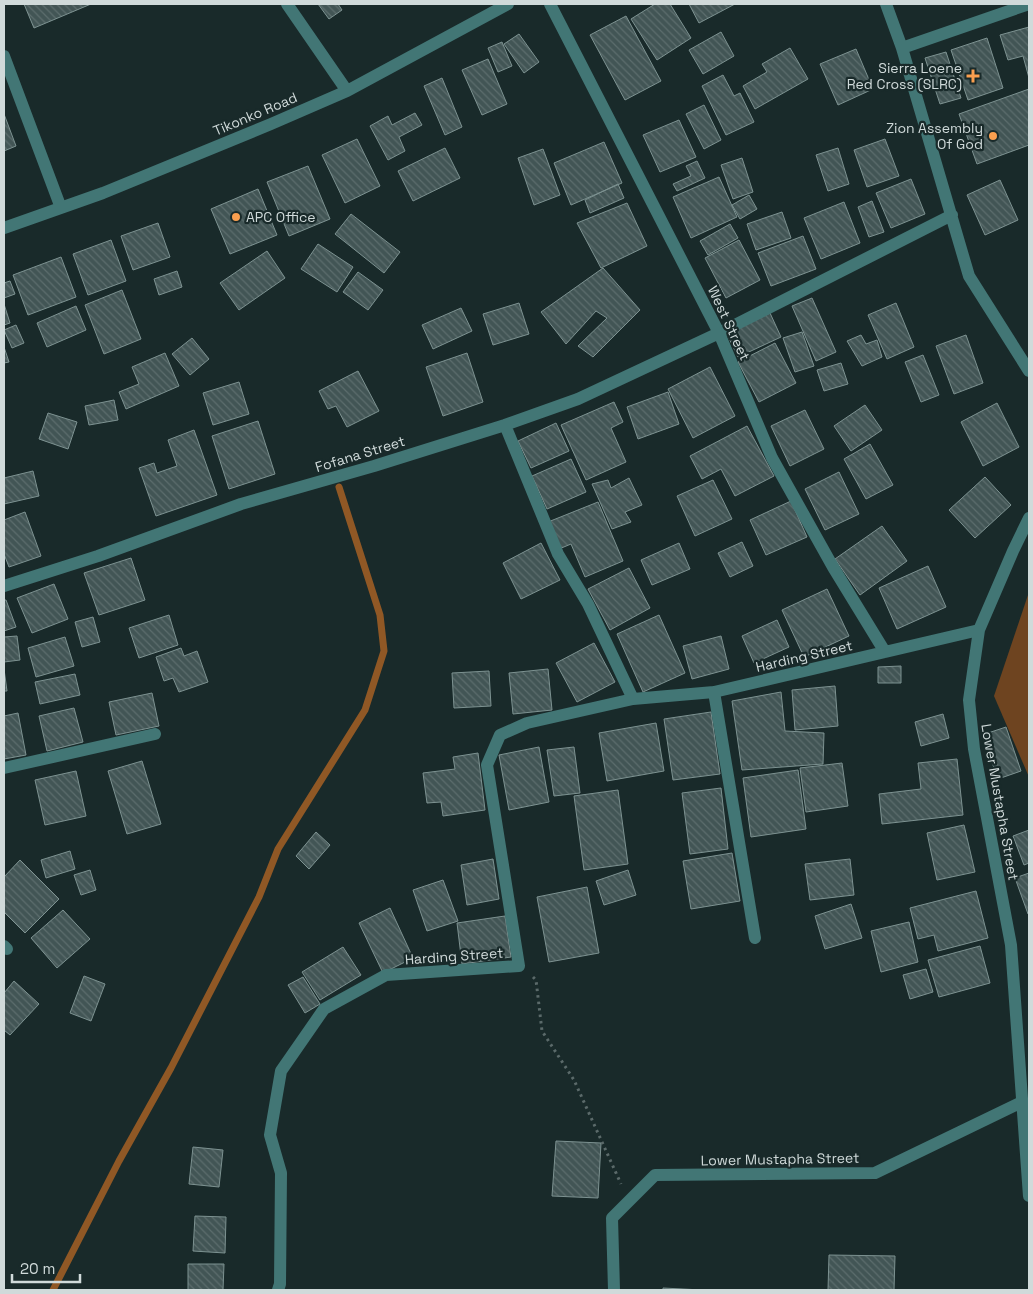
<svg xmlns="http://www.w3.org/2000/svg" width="1033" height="1294" font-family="'Space Grotesk',sans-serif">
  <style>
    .pitch { fill: #6e4420 }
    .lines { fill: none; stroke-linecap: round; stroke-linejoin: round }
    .stream { stroke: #905825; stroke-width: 7 }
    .building { fill: url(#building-back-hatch); stroke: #7d9291 }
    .path { stroke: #5b6a6a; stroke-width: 3; stroke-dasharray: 2.5 4; stroke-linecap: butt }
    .minor { stroke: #427675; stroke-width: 12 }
    .poi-dot { fill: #fa9f4f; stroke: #192a2a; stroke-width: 2 }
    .labels { text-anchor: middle; stroke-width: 4.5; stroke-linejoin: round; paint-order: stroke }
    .poi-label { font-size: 14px; fill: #d0dada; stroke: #192a2a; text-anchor: end }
    .street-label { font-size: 14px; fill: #d0dada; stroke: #192a2a }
  </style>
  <defs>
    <pattern id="building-back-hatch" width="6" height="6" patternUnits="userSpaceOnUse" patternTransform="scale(1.25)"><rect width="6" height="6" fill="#425555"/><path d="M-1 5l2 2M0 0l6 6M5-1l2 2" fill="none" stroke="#5c6d6d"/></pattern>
  </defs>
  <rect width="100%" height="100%" fill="#192a2a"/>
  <path class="pitch" d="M1029 592V777L994 696Z"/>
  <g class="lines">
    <path class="stream" d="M53 1290 119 1161 171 1068 259 897 278 849 365 710 384 651 380 615 339 487"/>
  </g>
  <path class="building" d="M24 4H91L34 28Z
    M318 4H338L342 10 329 19Z
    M655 4H670L691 38 657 60 631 19Z
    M689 4H735L699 23Z
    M626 16 661 81 625 100 590 35Z
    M1029 27V78L1023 56 1008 60 1000 35Z
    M721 32 734 56 703 74 689 50Z
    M519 34 539 62 524 73 504 44Z
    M987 38 1003 88 968 100 951 50Z
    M502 42 512 66 498 72 488 48Z
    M790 48 808 79 755 109 743 86 767 72 762 64Z
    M856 49 873 89 838 105 820 64Z
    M946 52 961 98 940 104 925 58Z
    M488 59 507 104 482 115 462 70Z
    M723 75 734 96 740 93 754 122 726 135 702 86Z
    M442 78 462 127 445 135 424 86Z
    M1029 89V145L977 164 959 114Z
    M704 105 721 140 704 149 686 114Z
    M415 113 422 125 399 137 405 151 388 160 370 126 388 116 392 125Z
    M4 114 16 146 4 151Z
    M679 120 696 157 660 172 643 135Z
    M357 139 380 186 345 203 322 155Z
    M885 139 899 176 867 187 854 150Z
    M604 142 622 183 571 205 554 163Z
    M445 148 460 178 413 201 398 171Z
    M838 148 849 184 828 191 816 155Z
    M543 149 560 195 534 205 518 158Z
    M742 158 753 192 733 199 721 165Z
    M697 161 705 178 677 191 673 184 691 176 686 166Z
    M308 166 330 219 289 236 267 182Z
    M719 177 737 217 691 238 673 197Z
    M911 179 925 214 891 228 876 193Z
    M1000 180 1018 220 985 235 967 195Z
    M618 184 624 198 590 213 585 200Z
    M258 189 277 235 230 254 211 209Z
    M749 195 757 209 740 219 732 205Z
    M872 201 884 232 869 237 858 207Z
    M844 202 860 243 821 259 804 218Z
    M627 203 647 246 601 268 577 223Z
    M782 212 791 238 756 250 747 224Z
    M351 214 400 252 384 273 335 234Z
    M158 223 170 257 133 270 121 236Z
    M730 224 738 238 708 255 700 241Z
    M803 236 816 269 771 286 758 253Z
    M111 240 126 281 88 295 73 254Z
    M739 240 760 280 726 298 705 258Z
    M318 244 353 267 337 292 301 269Z
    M267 251 285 278 239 310 220 283Z
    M61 257 76 297 28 315 13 275Z
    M603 268 640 310 593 357 578 346 607 318 596 311 566 344 541 312Z
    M177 271 182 287 159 295 154 279Z
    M358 272 383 290 368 310 343 292Z
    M10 281 15 294 4 298V283Z
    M122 290 141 339 104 354 85 305Z
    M812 298 836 352 816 361 792 306Z
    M519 303 529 334 493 345 483 314Z
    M896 303 914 347 887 359 868 315Z
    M4 304 10 323 4 325Z
    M76 306 86 330 47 347 37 323Z
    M461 308 472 331 433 349 422 325Z
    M770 313 781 337 738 357 727 334Z
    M16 325 24 343 12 348 4 330Z
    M802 332 814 366 795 372 783 338Z
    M861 335 866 344 877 340 882 357 862 366 847 341Z
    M966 335 983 383 954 394 936 346Z
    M192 338 209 359 190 375 172 354Z
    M775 343 796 383 759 402 738 362Z
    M4 347 9 362 4 363Z
    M165 353 179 386 126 409 119 392 139 384 132 367Z
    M467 353 483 402 443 416 426 367Z
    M923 355 939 395 921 402 905 362Z
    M841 363 848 384 824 391 817 370Z
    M710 367 735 416 693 438 668 389Z
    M358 371 379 411 347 427 336 406 328 409 319 391Z
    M239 382 249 414 213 425 203 393Z
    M668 392 679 424 638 439 627 407Z
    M114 400 118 420 89 425 85 406Z
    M614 402 623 422 611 428 626 462 586 480 561 425Z
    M997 403 1019 447 983 466 961 422Z
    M865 405 882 430 851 451 834 426Z
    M805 410 824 449 790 466 771 426Z
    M48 413 77 422 68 449 39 439Z
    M258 421 275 474 229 489 212 436Z
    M556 423 569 451 531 468 518 441Z
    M747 426 774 476 735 496 721 469 702 479 690 456Z
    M194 430 217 495 156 516 139 468 154 463 157 473 177 466 168 440Z
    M870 444 893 485 866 499 844 459Z
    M571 459 586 492 547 509 532 476Z
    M33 471 39 496 4 504V478Z
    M839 472 859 514 825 530 805 489Z
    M985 477 1011 505 975 538 949 510Z
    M629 478 642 505 625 512 631 522 612 529 592 484 608 480 611 488Z
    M713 480 732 519 695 536 677 496Z
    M791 501 807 537 766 555 750 520Z
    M598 502 623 561 585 577 571 544 559 549 548 522Z
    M25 512 41 556 9 567 4 554V520Z
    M882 526 907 561 860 595 835 559Z
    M742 542 753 566 730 577 718 553Z
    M541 543 560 580 521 599 503 563Z
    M679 543 690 569 652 585 641 560Z
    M131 558 145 600 99 615 84 573Z
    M928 566 946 607 897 629 879 588Z
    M629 568 650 608 610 630 588 589Z
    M54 584 68 619 32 633 17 598Z
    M827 589 849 636 804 657 782 610Z
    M4 600H6L16 627 4 631Z
    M169 615 178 645 139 658 129 628Z
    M659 615 685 673 643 692 617 634Z
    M93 617 100 642 82 647 75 622Z
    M777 620 789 647 754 663 742 636Z
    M17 636 20 660 4 662V637Z
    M721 636 729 669 692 679 683 646Z
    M65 637 74 666 36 677 28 648Z
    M594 643 615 682 577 702 556 663Z
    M181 648 184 656 197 651 208 682 179 692 173 678 164 681 156 657Z
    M901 666V683H878V667Z
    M4 669 7 691H4Z
    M548 669 552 710 513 714 509 673Z
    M489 671 491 706 454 708 452 673Z
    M75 674 80 695 40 704 35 682Z
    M835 686 838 726 795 730 792 690Z
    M781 692 785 731 824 733 823 764 742 770 732 701Z
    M152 693 159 726 116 735 109 702Z
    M74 708 83 742 47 751 39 716Z
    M711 712 720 774 673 780 664 719Z
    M18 713 26 755 4 759V716Z
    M943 714 949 738 921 746 915 722Z
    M656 723 664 771 607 781 599 733Z
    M1006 727 1021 771 998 779 982 735Z
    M539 747 549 802 509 810 499 755Z
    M574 747 580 793 554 796 547 750Z
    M478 753 485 810 443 816 441 802 427 803 423 773 455 769 453 757Z
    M957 759 963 815 882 824 879 794 921 789 918 763Z
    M142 761 161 824 127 834 108 771Z
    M842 763 848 806 806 812 800 768Z
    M798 770 806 829 751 837 743 778Z
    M76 771 86 816 45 825 35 780Z
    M721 788 728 849 690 854 682 793Z
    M618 790 628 864 584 870 574 796Z
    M964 825 975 872 937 880 927 833Z
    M1029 830V863L1024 865 1013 836Z
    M316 832 330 845 309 869 296 856Z
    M70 851 75 869 46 878 41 860Z
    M732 853 740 901 691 909 683 861Z
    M493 859 499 899 467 905 461 865Z
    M850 859 854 895 810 900 805 864Z
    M20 860 59 899 25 933 4 912V877Z
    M90 870 96 890 81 895 74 875Z
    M628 870 636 895 604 905 596 881Z
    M1029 873V914H1028L1015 878Z
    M443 880 458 921 427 931 413 890Z
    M587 887 599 953 549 962 537 897Z
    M976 891 988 938 938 951 934 935 918 939 910 908Z
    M851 904 862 938 825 949 815 916Z
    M390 908 413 958 383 973 359 923Z
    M63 910 90 939 57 968 31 938Z
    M505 916 511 957 462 964 457 923Z
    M909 922 918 962 881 972 871 931Z
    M980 946 990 983 939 997 928 960Z
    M343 947 361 975 320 1000 302 972Z
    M926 969 933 992 910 999 903 975Z
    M84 976 105 984 91 1021 70 1013Z
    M303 977 320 1004 305 1013 288 985Z
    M14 981 39 1004 10 1035 4 1030V993Z
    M556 1141 601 1143 598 1198 552 1196Z
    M193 1147 223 1150 219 1187 189 1184Z
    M195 1216 226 1217 225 1253 193 1251Z
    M829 1255 895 1256 894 1290H828Z
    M188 1264H224L223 1290H188Z
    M663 1288 702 1290H663Z"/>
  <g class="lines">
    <path class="path" d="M533 977 536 980 542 1031 574 1080 621 1184"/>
    <path class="minor" d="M287 4 347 91
      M550 4 719 333 772 458 833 567 885 652
      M886 4 902 48 969 276 1029 371
      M902 48 1029 4
      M4 56 61 208
      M4 228 103 193 271 124 347 91 508 4
      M505 425 558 554 588 604 633 699
      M1029 518 1013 551 979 630 969 700 974 749 1011 945 1029 1196
      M4 586 98 556 241 504 374 466 505 425 578 399 719 333 952 215
      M714 692 755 938
      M4 768 155 734
      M4 946 7 949
      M278 1290 280 1284 281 1173 270 1135 281 1071 324 1009 386 975 519 966 487 765 500 735 527 723 633 699 714 692 979 630
      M614 1290 612 1218 655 1175 875 1173 1022 1102"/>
  </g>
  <g class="poi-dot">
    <path d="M970.5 68.5h5v5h5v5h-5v5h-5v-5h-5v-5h5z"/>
    <circle cx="993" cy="136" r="5"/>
    <circle cx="236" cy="217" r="5"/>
  </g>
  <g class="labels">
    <g class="poi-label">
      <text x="962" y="73">Sierra Loene<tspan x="962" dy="16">Red Cross (SLRC)</tspan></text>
      <text x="983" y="133">Zion Assembly<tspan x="983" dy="16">Of God</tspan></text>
      <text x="246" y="222" text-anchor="start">APC Office</text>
    </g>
    <g class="street-label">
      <text transform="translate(255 114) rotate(-23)" y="5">Tikonko Road</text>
      <text transform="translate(729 323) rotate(65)" y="5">West Street</text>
      <text transform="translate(360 454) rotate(-17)" y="5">Fofana Street</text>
      <text transform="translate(804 656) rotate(-13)" y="5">Harding Street</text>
      <text transform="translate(1000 802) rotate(80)" y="5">Lower Mustapha Street</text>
      <text transform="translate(454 956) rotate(-4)" y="5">Harding Street</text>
      <text transform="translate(780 1159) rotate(-1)" y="5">Lower Mustapha Street</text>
    </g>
  </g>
  <rect width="1033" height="1294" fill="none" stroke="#d0dada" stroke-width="10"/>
  <path d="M12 1274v8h68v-8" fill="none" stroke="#d0dada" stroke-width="2.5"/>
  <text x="20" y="1274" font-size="15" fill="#d0dada" stroke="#192a2a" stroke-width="4" paint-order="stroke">20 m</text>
</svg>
